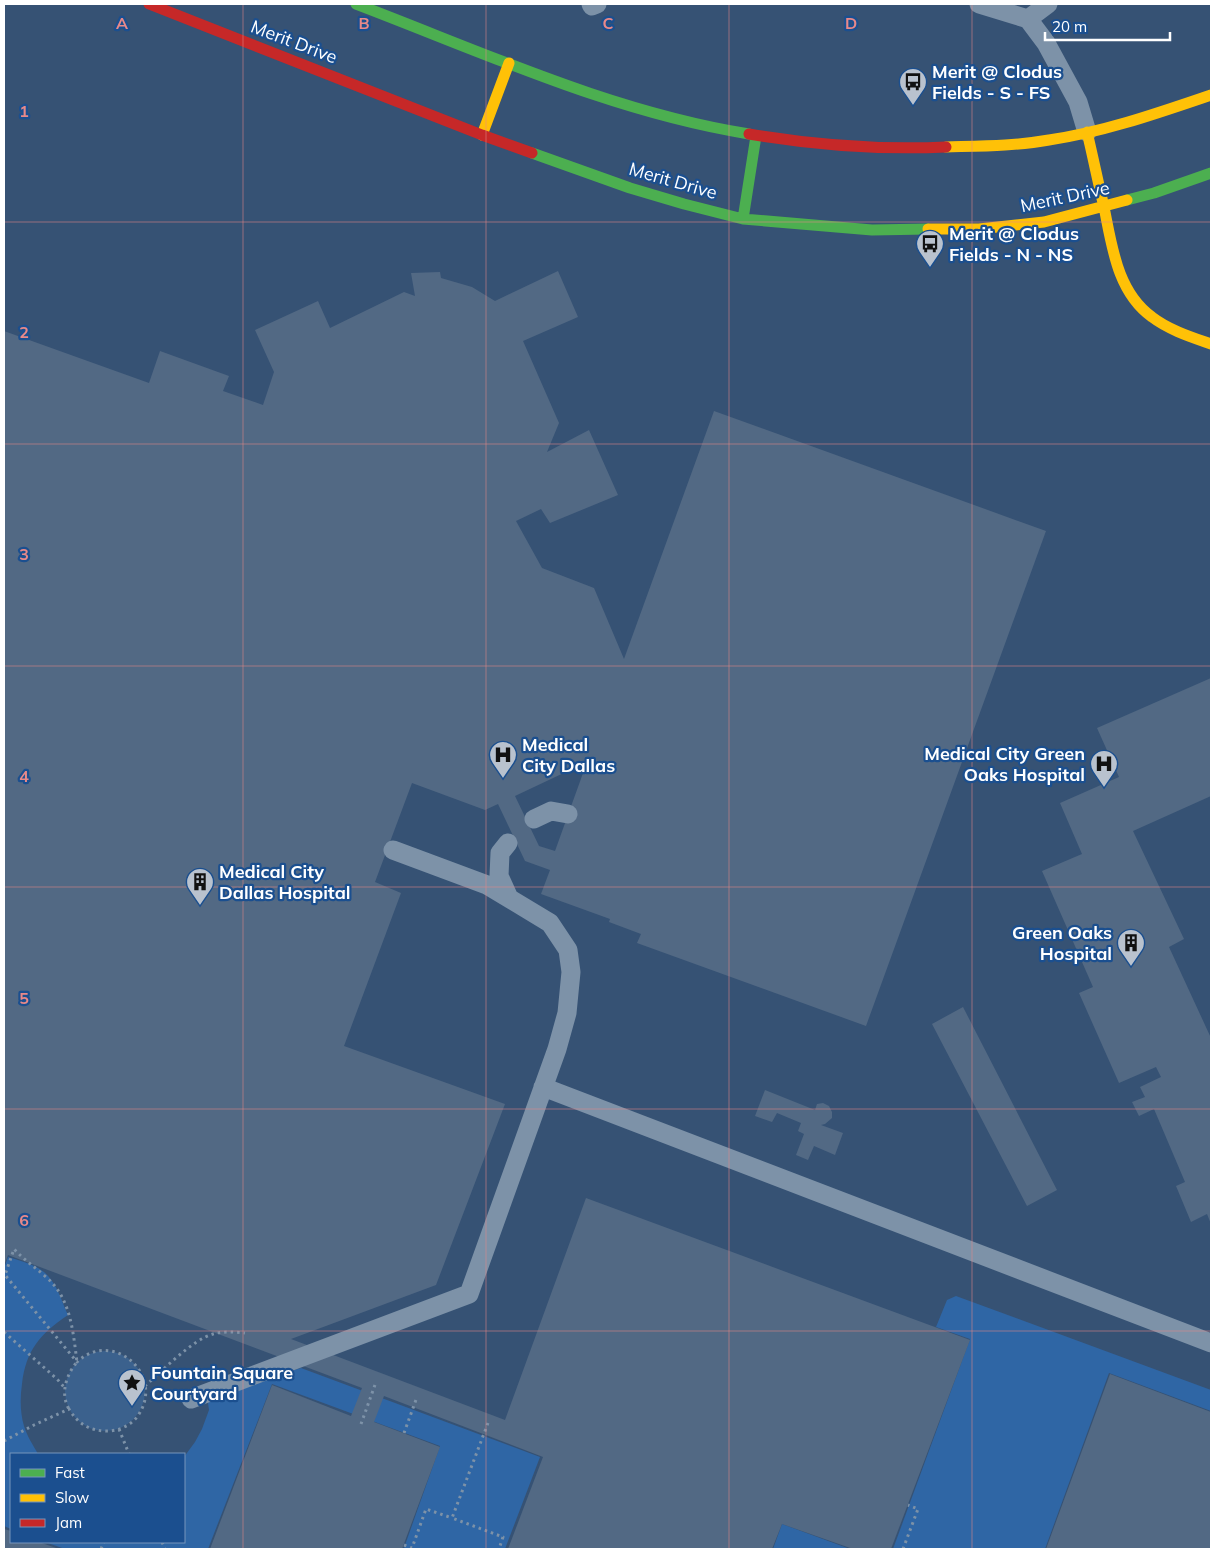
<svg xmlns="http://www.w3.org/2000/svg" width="1215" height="1553" font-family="Mulish,sans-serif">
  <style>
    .green { fill: #2f66a5 }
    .water { fill: #3b618d }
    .building { fill: #526984; fill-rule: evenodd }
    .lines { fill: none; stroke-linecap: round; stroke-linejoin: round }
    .path { stroke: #7d92a8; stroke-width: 3; stroke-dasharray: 2.5 4; stroke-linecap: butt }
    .lane { stroke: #7d92a8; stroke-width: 19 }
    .fast { stroke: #4caf50; stroke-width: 11 }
    .slow { stroke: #ffc107; stroke-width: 11 }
    .jam { stroke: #c62828; stroke-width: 11 }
    .grid { fill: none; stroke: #e88989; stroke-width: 1; stroke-opacity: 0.55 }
    .labels { text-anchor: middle; stroke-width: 4.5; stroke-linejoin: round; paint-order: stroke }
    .street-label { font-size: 18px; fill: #fff; stroke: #1b4f8f }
    .poi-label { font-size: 18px; font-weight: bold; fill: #fff; stroke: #1b4f8f; text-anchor: start }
    .grid-label { font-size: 16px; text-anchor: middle; font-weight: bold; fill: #e88989; stroke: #1b4f8f; stroke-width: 4.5; stroke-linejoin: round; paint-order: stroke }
  </style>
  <rect width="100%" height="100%" fill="#365274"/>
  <path class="green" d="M8 1257C18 1260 29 1263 38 1268 56 1278 60 1298 68 1315 40 1334 26 1350 22 1384 20 1398 20 1412 24 1426 27 1436 33 1445 38 1454H11V1529L4 1526V1268Z
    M956 1296 1211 1390V1411L1109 1373 1045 1549H893L970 1339 936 1327 947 1300Z
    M301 1368 540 1457 505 1549 404 1548 440 1446 272 1384 208 1549H65L45 1542H184V1457L195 1442 202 1429 209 1410 208 1403 211 1399 258 1381Z
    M782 1524 850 1549H773Z"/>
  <path class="water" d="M65 1391a40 40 0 1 1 80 0a40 40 0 1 1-80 0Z"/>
  <path class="building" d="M558 271 578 317 523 341 559 423 547 452 589 430 618 495 550 523 541 509 516 521 542 568 594 588 624 659 714 411 1046 531 866 1026 637 943 641 934 609 922 610 919 541 894 550 870 525 861 498 804 485 810 412 783 375 882 401 893 344 1046 505 1104 436 1285 291 1339 505 1420 586 1198 970 1340 891 1549H853L782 1524 772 1549H508L543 1457 384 1396 374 1422 440 1447 402 1549H210L272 1385 351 1416 362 1388 8 1255 4 1266V331L149 383 160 351 229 376 223 391 263 405 274 372 255 330 318 301 330 328 404 292 415 296 411 273 440 272 441 278 472 287 495 301ZM587 762 555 851 539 846 515 796Z
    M1211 678V796L1133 831 1184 939 1169 947 1211 1038V1224L1207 1214 1191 1222 1176 1186 1185 1182 1154 1109 1139 1116 1132 1102 1145 1097 1140 1087 1161 1077 1156 1067 1119 1083 1079 993 1093 987 1042 871 1082 854 1060 803 1119 777 1097 728Z
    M963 1007 1057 1190 1027 1206 932 1024Z
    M765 1090 815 1110 817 1104 823 1103 829 1106 832 1112V1118L825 1124 821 1125 843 1133 835 1155 814 1146 808 1160 796 1155 804 1134 798 1131 801 1123 777 1113 772 1122 755 1116Z
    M1110 1374 1211 1412V1549H1046Z
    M4 1529 11 1531V1542H39L59 1549H4Z"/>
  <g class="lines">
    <path class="path" d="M4 1332 57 1379 64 1387
      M145 1386C162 1371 192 1340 213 1334 223 1331 234 1332 245 1333
      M488 1423 452 1518 503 1537 499 1549
      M361 1424 376 1382
      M119 1429 129 1454
      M404 1433 417 1397
      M4 1441 34 1425 69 1409C78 1424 90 1431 107 1431 118 1431 130 1426 137 1417 167 1376 113 1328 77 1362L5 1275 14 1249C24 1260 35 1267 46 1277 71 1298 73 1332 77 1362 66 1375 60 1394 69 1409
      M162 1542 165 1549
      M404 1545 412 1548 426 1509 452 1518
      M101 1549 104 1542
      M903 1549 918 1509 908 1505"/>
    <path class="lane" d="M591 4 592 6 597 4
      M979 4 1028 19 1046 43 1078 102 1087 132
      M1028 19 1048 4
      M534 819 551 811 568 814
      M508 843 500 853 499 876 509 898
      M543 1087 1211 1343
      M191 1399 469 1294 557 1049 567 1013 571 972 568 950 550 923 487 885 393 850"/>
    <path class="fast" d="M356 4C485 53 612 112 749 134
      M532 153 630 188 684 204 743 219 872 230 928 229
      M1127 200 1154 193 1211 173
      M743 219 756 136"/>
    <path class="slow" d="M1087 132C1093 157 1098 182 1104 207 1112 246 1117 292 1152 317 1169 330 1191 337 1211 344
      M482 135 509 63
      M946 147C980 146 1015 146 1049 140 1104 132 1158 113 1211 95
      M928 229H979L1044 222 1127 200"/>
    <path class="jam" d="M149 4 482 135 532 153
      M749 134C814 145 880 150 946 147"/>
  </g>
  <path class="grid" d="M243 4V1549M486 4V1549M729 4V1549M972 4V1549M4 222H1211M4 444H1211M4 666H1211M4 887H1211M4 1109H1211M4 1331H1211"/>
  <defs>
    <symbol id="bus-pin" viewBox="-11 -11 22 30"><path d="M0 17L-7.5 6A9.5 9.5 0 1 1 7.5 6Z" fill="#b9c2ce" stroke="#1b4f8f"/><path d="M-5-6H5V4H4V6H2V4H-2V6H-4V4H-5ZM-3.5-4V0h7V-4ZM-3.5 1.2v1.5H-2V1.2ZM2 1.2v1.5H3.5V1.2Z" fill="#111"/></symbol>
    <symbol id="hospital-pin" viewBox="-11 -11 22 30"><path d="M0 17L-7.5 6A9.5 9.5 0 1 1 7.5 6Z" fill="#b9c2ce" stroke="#1b4f8f"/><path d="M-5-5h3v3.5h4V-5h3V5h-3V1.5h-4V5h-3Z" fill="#111"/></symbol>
    <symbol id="building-pin" viewBox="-11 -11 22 30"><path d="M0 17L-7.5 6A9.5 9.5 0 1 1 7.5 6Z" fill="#b9c2ce" stroke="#1b4f8f"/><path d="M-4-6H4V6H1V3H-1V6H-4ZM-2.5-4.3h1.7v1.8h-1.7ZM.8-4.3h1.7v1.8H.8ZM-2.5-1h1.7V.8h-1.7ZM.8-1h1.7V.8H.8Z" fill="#111"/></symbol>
    <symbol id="sight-pin" viewBox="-11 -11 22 30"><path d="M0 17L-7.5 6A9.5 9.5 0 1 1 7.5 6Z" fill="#b9c2ce" stroke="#1b4f8f"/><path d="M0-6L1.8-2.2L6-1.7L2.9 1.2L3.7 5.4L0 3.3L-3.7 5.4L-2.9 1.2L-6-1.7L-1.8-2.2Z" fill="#111"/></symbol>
  </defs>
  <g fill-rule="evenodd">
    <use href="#bus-pin" x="897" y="66" width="32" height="43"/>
    <use href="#bus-pin" x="914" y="228" width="32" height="43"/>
    <use href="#hospital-pin" x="487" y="739" width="32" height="43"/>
    <use href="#hospital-pin" x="1088" y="748" width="32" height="43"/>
    <use href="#building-pin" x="184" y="866" width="32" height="43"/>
    <use href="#building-pin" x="1115" y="927" width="32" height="43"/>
    <use href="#sight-pin" x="116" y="1367" width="32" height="43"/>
  </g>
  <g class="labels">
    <g class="street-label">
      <text transform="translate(294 42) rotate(21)" y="6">Merit Drive</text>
      <text transform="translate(673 181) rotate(16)" y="6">Merit Drive</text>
      <text transform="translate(1065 197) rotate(-12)" y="6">Merit Drive</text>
    </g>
    <g class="poi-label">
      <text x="932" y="78">Merit @ Clodus<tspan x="932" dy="21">Fields - S - FS</tspan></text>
      <text x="949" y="240">Merit @ Clodus<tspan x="949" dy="21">Fields - N - NS</tspan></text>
      <text x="522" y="751">Medical<tspan x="522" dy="21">City Dallas</tspan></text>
      <text x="1085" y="760" text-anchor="end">Medical City Green<tspan x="1085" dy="21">Oaks Hospital</tspan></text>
      <text x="219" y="878">Medical City<tspan x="219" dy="21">Dallas Hospital</tspan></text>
      <text x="1112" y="939" text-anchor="end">Green Oaks<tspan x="1112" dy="21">Hospital</tspan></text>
      <text x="151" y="1379">Fountain Square<tspan x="151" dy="21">Courtyard</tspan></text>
    </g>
  </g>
  <g class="grid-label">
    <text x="122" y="29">A</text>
    <text x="364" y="29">B</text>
    <text x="608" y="29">C</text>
    <text x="851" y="29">D</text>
    <text x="24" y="117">1</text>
    <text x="24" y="338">2</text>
    <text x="24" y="560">3</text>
    <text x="24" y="782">4</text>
    <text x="24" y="1004">5</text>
    <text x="24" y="1226">6</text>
  </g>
  <rect width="1215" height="1553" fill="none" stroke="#ffffff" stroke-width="10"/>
  <rect x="10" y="1453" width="175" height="90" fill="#1b4f8f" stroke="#7695bc"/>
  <rect x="20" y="1469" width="25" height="8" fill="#4caf50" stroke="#7695bc"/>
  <text x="55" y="1478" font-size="15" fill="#ffffff">Fast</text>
  <rect x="20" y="1494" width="25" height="8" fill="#ffc107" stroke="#7695bc"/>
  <text x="55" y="1503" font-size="15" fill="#ffffff">Slow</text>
  <rect x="20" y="1519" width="25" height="8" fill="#c62828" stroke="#7695bc"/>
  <text x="55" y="1528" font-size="15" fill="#ffffff">Jam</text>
  <path d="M1045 32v8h125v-8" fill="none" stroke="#ffffff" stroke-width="2.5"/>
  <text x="1052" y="32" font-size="15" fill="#ffffff" stroke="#1b4f8f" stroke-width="4" paint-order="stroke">20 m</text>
</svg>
